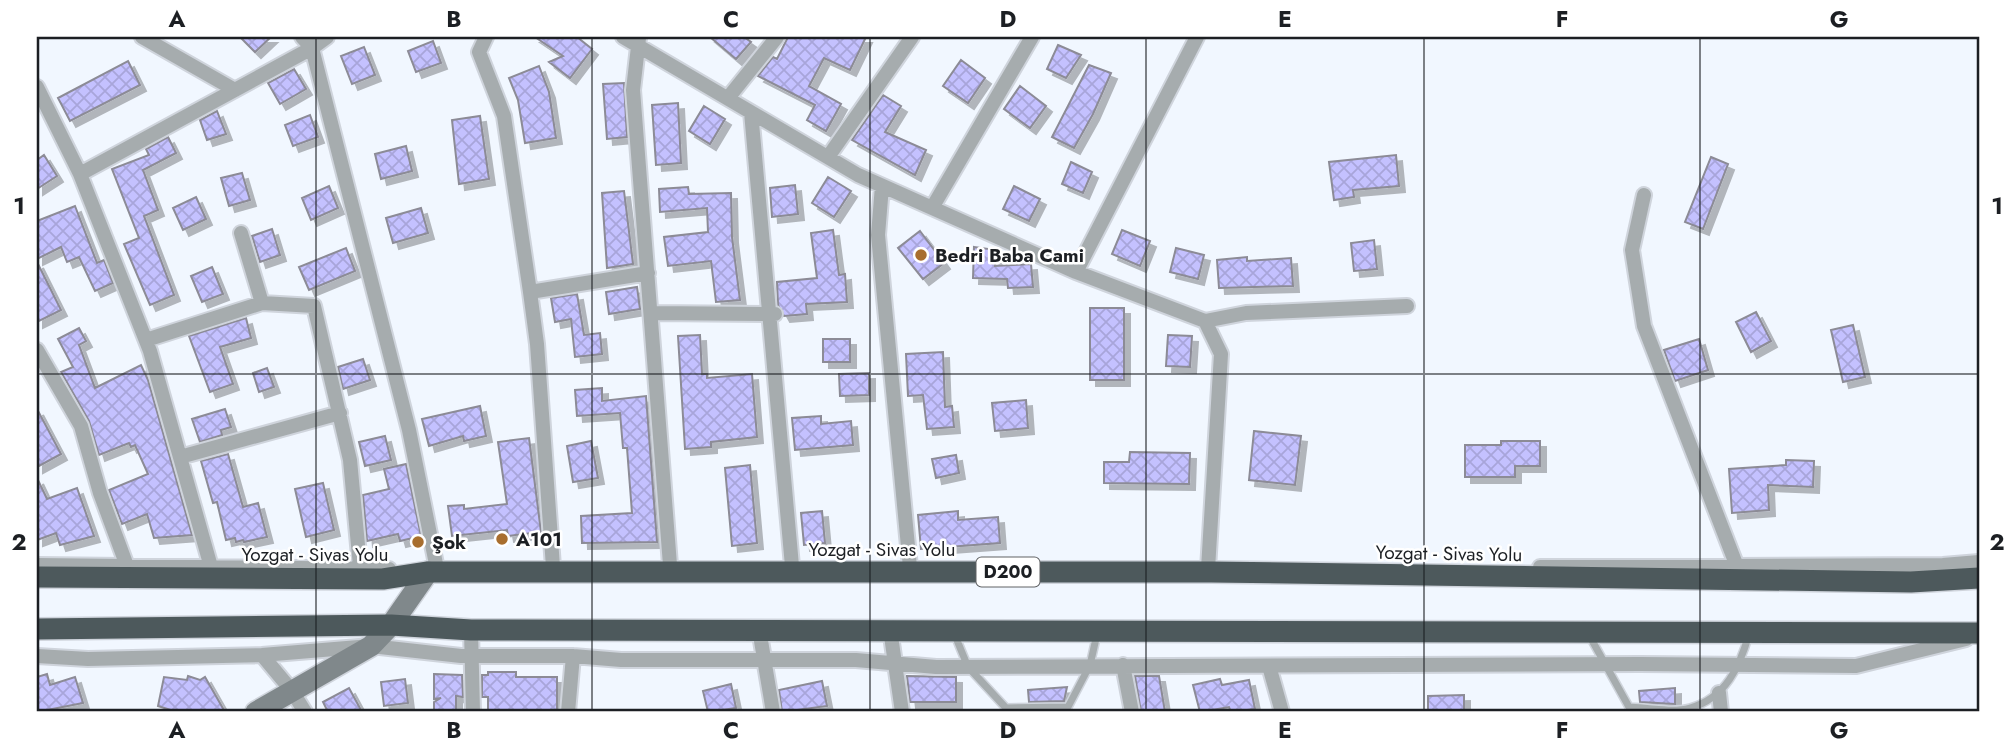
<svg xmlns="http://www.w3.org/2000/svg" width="2016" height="749" font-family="Jost,sans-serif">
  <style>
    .building { fill: url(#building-cross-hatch); stroke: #8c8b96; stroke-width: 2; filter: url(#shadow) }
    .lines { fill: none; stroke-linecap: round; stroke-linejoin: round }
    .lane-casing { stroke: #cfd4dc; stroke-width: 10 }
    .street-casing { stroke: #cfd4dc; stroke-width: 18 }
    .secondary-casing { stroke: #cfd4dc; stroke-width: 24 }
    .highway-casing { stroke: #cfd4dc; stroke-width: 24 }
    .lane { stroke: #a6acae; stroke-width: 7 }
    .street { stroke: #a6acae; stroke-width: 14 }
    .secondary { stroke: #80888b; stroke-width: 21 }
    .highway { stroke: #4d595c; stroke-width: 21 }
    .grid { fill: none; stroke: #1c1f23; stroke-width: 2; stroke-opacity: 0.55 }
    .poi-dot { fill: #a86e2e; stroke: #fff; stroke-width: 2.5 }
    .labels { text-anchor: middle; stroke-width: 5; stroke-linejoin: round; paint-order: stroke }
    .shield { fill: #fff; stroke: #606265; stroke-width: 2 }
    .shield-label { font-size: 18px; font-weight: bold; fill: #1c1f23 }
    .poi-label { font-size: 19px; font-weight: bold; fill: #1c1f23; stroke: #fff; text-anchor: start }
    .street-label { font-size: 19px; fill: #1c1f23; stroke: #fff }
    .neatline { fill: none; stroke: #1c1f23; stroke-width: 2.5 }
    .grid-label { font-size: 23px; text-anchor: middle; font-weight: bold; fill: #1c1f23 }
  </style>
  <defs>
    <pattern id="building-cross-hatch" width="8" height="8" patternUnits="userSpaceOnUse" patternTransform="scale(1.75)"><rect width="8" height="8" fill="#c4c1ff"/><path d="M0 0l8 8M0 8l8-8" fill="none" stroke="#a8a5da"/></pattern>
    <filter id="shadow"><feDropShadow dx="6" dy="6" stdDeviation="0" flood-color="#0004"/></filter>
  </defs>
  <rect width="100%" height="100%" fill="#f1f7ff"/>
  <path class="building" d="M240 37H271L255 52Z
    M535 37H577L592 49 570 78 549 62 563 56Z
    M710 37H744L751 42 736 59Z
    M788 37H866L850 70 824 58 809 86 841 104 826 131 807 120 815 105 758 76 773 57 777 59Z
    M433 41 441 63 416 72 408 51Z
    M1058 45 1081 55 1066 78 1047 69Z
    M364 47 375 75 352 84 341 56Z
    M961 60 985 78 968 103 943 86Z
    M128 61 140 85 70 121 58 98Z
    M1089 65 1111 73 1093 114 1074 148 1052 137Z
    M539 66 549 92 556 138 525 143 518 100 509 78Z
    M294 69 306 89 280 104 268 83Z
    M624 83 627 137 607 139 603 84Z
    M1020 86 1046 106 1030 128 1004 109Z
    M883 95 901 106 885 132 926 150 915 175 852 140Z
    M678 103 681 163 656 165 652 105Z
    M704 106 725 119 710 144 689 131Z
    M217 111 226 134 207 140 200 120Z
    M310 115 318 137 293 146 285 125Z
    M480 116 489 179 459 184 452 120Z
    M168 137 176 153 143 170 158 210 144 216 174 295 150 305 124 244 139 238 112 169 149 155 146 149Z
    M406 146 412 171 381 179 375 154Z
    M44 155 57 176 37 189V160Z
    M1396 155 1399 186 1353 190 1354 197 1334 200 1329 162Z
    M1711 157 1728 164 1703 229 1685 222Z
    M1071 162 1092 172 1083 193 1062 184Z
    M242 173 250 200 229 206 221 178Z
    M828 177 851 191 834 217 812 203Z
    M795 185 798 214 772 217 770 188Z
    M329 186 338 208 311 220 302 198Z
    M1014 186 1040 199 1029 221 1003 209Z
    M688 187 689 194 731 193 732 237 740 300 716 302 711 261 668 266 664 237 708 232 707 208 660 212 659 189Z
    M624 191 633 264 607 268 602 193Z
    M196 197 206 219 183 230 173 208Z
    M75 206 97 263 104 260 113 283 95 291 79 257 67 262 61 247 37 259V221Z
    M421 208 428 233 393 243 386 218Z
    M272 229 280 255 260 262 252 236Z
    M833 230 839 275 845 274 847 302 806 304 807 314 784 316 778 305 777 282 817 278 811 233Z
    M1122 230 1150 241 1140 266 1112 254Z
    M920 231 944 263 923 279 898 248Z
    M1374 240 1377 269 1354 271 1351 243Z
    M974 247 996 250 995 266 1031 264 1033 287 1008 288 1007 279 973 278Z
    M346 248 355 271 309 290 299 267Z
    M1176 248 1204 255 1198 279 1170 272Z
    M1247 257V261L1291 258 1293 286 1219 288 1217 260Z
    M37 262 61 310 37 322Z
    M212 267 223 294 202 302 191 276Z
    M637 287 640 309 609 314 606 292Z
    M577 294 584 335 600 333 602 354 575 357 571 319 555 322 551 298Z
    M1090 308H1124V380H1090Z
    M1756 312 1771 341 1751 352 1736 322Z
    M246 318 251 338 220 347 233 384 210 392 189 336Z
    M1853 325 1865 377 1843 382 1831 330Z
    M79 328 86 341 79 345 95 388 141 365 148 380 192 535 154 538 147 514 122 524 109 490 148 474 135 445 131 447 129 443 99 455 89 421 61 372 73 367 58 339Z
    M700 335 702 374H707V378L752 374 757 437 711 442V447L685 449 678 336Z
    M1168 335 1192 336 1190 367 1166 366Z
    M823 339H850V362H823Z
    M1699 339 1708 370 1675 381 1664 350Z
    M943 352 945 407 952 406 954 427 927 429 923 395 908 396 906 354Z
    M363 359 370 380 343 389 338 367Z
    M267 368 274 387 259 392 253 373Z
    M869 373V395L840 396 839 374Z
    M602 388V401L646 396 657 542 582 543 581 516 632 513 627 448H623L620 413 577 416 575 390Z
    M1026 400 1028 428 995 431 992 403Z
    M480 406 486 436 464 441 463 436 429 446 422 419Z
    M37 409 61 454 37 467Z
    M225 409 231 427 221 430 222 435 200 442 192 419Z
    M821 416V424L851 421 853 445 795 450 792 418Z
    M1254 431 1301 436 1295 485 1249 480Z
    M385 436 391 460 365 466 359 442Z
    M529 438 541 532 508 536 507 530 452 536 448 506 464 505V509L507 504 498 442Z
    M591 441 598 478 573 482 567 446Z
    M1501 441H1540V466H1515V477H1465V445H1501Z
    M1130 452 1190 453 1189 484 1104 483V462H1129Z
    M228 454 243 507 258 503 267 537 244 542 243 540 236 542 235 538 226 540 217 502 213 503 201 461Z
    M956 455 959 473 936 478 932 459Z
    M1786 460 1814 461 1813 487 1768 485 1769 510 1732 513 1729 469 1786 465Z
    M406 464 421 536 400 541 398 534 367 541 363 495 389 489 384 469Z
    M750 465 757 543 732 546 725 468Z
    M37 478 47 499 77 488 94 536 60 545 56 533 37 540Z
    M323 483 334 530 306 537 295 489Z
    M822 511 825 543 804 545 801 513Z
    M958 511V520L998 517 1000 543 921 549 918 515Z
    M488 672H516V677H557V712H488V697H482V675H488Z
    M47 674 50 685 75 677 83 703 37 712V677Z
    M434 674 462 675 463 697 456 696V712H434V702L441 698 434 699Z
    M188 676 200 680 205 677 225 712H177L158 706 164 677 187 680Z
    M907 676 956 677V702H910Z
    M1135 676H1159L1165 712H1141Z
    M405 679 408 703 384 706 381 682Z
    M1220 679 1222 685 1249 680 1255 709 1231 712 1229 707 1200 712 1193 685Z
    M822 681 827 706 782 712 779 690Z
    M731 684 736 708 708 712 703 691Z
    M1067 687 1064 701 1029 702 1028 690Z
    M349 688 362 712H328L323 702Z
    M1675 688V704L1640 702 1639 691Z
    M1464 695V712H1428V696Z"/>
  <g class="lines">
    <defs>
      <path id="lane" d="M954 633 968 667 1006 708 1068 707 1090 665 1097 634
        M1589 635 1629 707C1647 708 1673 713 1690 708 1726 698 1740 666 1749 634"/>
      <path id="street" d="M142 37 235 90
        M302 37 312 48 409 430 437 569 428 572
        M486 37 479 52 504 116 530 292 537 344 553 567
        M623 37 858 175 1076 272 1205 321 1221 354 1208 569
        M639 38 633 90 670 565
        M37 87 80 174 150 351 211 567
        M728 98 777 37
        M751 112 792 566
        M828 157 912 37
        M80 174 312 48 327 37
        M882 186 878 235 910 567
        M1644 195 1632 250 1644 326 1736 564
        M932 208 1032 37
        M241 233 262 303
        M1076 272 1197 37
        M530 292 648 273
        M651 313 775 314
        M1205 321 1246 313 1407 306
        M146 340 262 303 314 306 350 460 361 577
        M37 350 81 426 100 493 127 566
        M180 457 340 413
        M37 565 389 569
        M1540 567 1943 565 1979 562
        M759 629 773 712
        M890 629 902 712
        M471 630 473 712
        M262 655 292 691 305 712
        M37 656 88 659 262 655 371 646 461 656H573L621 660H856L936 667 1640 664 1856 666 1966 639
        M1123 665 1132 712
        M1269 666 1282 712
        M1719 693 1721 712
        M568 712 573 656"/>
      <path id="secondary" d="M256 712 371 646 391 625 428 572"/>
      <path id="highway" d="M37 577 383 579 428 572H1211L1911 582 1979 578
        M37 629 391 625 471 630 1979 633"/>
    </defs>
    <use href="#lane" class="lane-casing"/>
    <use href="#street" class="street-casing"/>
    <use href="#secondary" class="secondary-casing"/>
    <use href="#highway" class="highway-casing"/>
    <use href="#lane" class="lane"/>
    <use href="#street" class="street"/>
    <use href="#secondary" class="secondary"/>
    <use href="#highway" class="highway"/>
  </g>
  <path class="grid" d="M316 37V712M592 37V712M870 37V712M1146 37V712M1424 37V712M1700 37V712M37 374H1979"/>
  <g class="poi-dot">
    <circle cx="921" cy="255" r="7"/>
    <circle cx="502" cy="539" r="7"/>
    <circle cx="418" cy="542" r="7"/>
  </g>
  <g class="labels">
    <rect class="shield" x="976.5" y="557.5" width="63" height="29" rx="5"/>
    <g class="shield-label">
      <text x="1008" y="578">D200</text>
    </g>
    <g class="poi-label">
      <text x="935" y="262">Bedri Baba Cami</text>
      <text x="516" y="546">A101</text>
      <text x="432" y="549">Şok</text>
    </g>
    <g class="street-label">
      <text x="882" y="556">Yozgat - Sivas Yolu</text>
      <text transform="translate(1449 553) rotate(1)" y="7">Yozgat - Sivas Yolu</text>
      <text x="315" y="561">Yozgat - Sivas Yolu</text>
    </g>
  </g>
  <rect width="2016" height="749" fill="none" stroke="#ffffff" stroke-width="77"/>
  <rect x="38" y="38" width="1940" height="672" class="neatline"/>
  <g class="grid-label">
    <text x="177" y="27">A</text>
    <text x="454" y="27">B</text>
    <text x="731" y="27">C</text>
    <text x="1008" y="27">D</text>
    <text x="1285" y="27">E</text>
    <text x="1562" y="27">F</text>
    <text x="1839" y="27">G</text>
    <text x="19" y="214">1</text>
    <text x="1997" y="214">1</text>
    <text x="19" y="550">2</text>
    <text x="1997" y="550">2</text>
    <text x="177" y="738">A</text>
    <text x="454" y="738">B</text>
    <text x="731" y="738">C</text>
    <text x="1008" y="738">D</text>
    <text x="1285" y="738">E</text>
    <text x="1562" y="738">F</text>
    <text x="1839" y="738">G</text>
  </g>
</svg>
